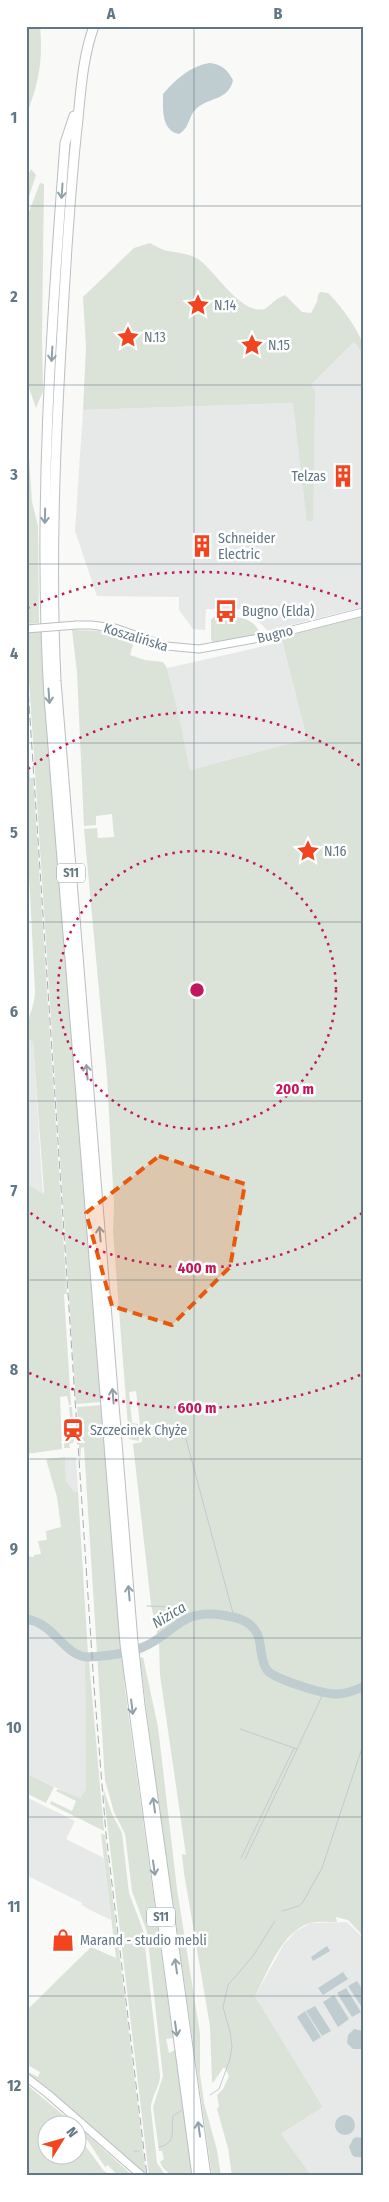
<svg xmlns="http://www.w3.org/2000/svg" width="389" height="2202" font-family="'Fira Sans Condensed',sans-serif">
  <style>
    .built { fill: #e7e9e8 }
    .green { fill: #dbe2d7 }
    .water { fill: #bfccd0 }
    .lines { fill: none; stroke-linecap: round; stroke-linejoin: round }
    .stream { stroke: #bfccd0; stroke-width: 1 }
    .river { stroke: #bfccd0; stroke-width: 9 }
    .secondary-casing { stroke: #b9bfc3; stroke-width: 9 }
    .highway-casing { stroke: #bbbfc2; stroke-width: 11 }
    .secondary { stroke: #fff; stroke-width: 7 }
    .highway { stroke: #fff; stroke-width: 9 }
    .rail { stroke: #a5adb2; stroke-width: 1; stroke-dasharray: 8 4; stroke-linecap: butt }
    .secondary-bridge-casing { stroke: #b9bfc3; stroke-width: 9; stroke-linecap: butt }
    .secondary-bridge { stroke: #fff; stroke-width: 7 }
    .oneway { stroke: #91a0a9 }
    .marked { fill: #e8590c; fill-opacity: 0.2; stroke: #e8590c; stroke-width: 4; stroke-dasharray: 10 6; stroke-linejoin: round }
    .grid { fill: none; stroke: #627784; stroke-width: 1; stroke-opacity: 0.55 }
    .ring { fill: none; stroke: #c2185b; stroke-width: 2.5; stroke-dasharray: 2.5 5 }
    .labels { text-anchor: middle; stroke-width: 5; stroke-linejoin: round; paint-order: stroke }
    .shield { fill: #fff; stroke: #91a0a9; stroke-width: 1 }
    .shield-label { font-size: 12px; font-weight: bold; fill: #627784 }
    .poi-label { font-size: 14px; fill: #627784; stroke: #fff; text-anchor: start }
    .street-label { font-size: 14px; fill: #627784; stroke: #fff }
    .water-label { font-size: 15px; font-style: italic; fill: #5d767e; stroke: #fff }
    .centre { fill: #c2185b; stroke: #fff; stroke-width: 2.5 }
    .ring-label { font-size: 15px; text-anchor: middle; font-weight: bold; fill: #c2185b; stroke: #fff; stroke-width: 5; stroke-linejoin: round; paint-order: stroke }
    .neatline { fill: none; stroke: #627784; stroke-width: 2 }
    .grid-label { font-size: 16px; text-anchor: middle; font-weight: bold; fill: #627784 }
  </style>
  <rect width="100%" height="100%" fill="#f9f9f7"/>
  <path class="built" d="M354 342 363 354V607L268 631 252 615V609H206L205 630 193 629 179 610V597L97 596 75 531 83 410 293 403Z
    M282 642 307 739 190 770 180 720 167 668Z
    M26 1036 33 1041 43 1195 26 1183Z
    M65 1457H76L78 1492H74L66 1481Z
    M26 1621 38 1623 48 1629 72 1654 85 1660 86 1789 80 1799 26 1773Z
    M26 1797 75 1821 66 1839 104 1858 111 1920 88 1909 82 1905V1903L26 1875Z
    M347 1922 363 1938V2176H312L281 2134 323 2107 255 1996 284 1944 296 1931 311 1923Z"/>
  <path class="green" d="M26 26H40C43 62 39 82 26 116Z
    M31 169 36 175 26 206V180Z
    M40 183 44 184 42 337 43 391 36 408 29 388 26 229 29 212Z
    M150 243C155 246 162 250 168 251 178 253 188 253 198 259 216 271 240 315 265 309L277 299 285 295 302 312 311 313 317 302 318 295 320 292 328 293C338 302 358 329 362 342 363 345 363 350 363 354L354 342 311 385 315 391 313 521H307L293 403 83 410 86 347 83 297 134 248Z
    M26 413 32 502 38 526 39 623 26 624Z
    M363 615V1936L348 1920 336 1917 337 1922C329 1922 317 1921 310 1923 281 1932 268 1972 255 1996L323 2107 281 2134 312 2176H232L228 2148 217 2109 219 2106 217 2095 223 2089 229 2076 225 2068H223L213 2083 212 2081 210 2026 184 1873 182 1854 186 1855 160 1675 159 1644 151 1604 133 1444 142 1442 136 1391 129 1392 132 1423 138 1424 139 1441 129 1439 113 1232 114 1205 107 1076 84 829 97 828 98 838 114 837 112 814 96 816V825L84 826 77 672 72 630 103 631 134 641 130 655 145 660 163 662 167 668 180 720 190 770 307 739 281 637Z
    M214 617C230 616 256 615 260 635L214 644 211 640V620Z
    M41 632 101 1402 76 1404 26 633Z
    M26 728 30 778H33L67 1294H64L71 1405H69L67 1396 60 1397 62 1449 26 1454V1183L43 1194 44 1191 33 1042 26 1036C26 1020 34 1010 35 992L26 814Z
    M101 1405 125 1690 173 2038 166 2039 169 2053 175 2050 192 2176C178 2176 166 2177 160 2162L164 2159 162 2151H159L153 2107 163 2076 147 1932 132 1891 125 1834 114 1812 105 1780 84 1447 81 1448 80 1464 77 1407Z
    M69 1407H72L74 1440 73 1443 69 1444 70 1448H64L65 1430 71 1428Z
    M65 1457 66 1481 74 1492H78L88 1654C66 1653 57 1620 26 1616V1556L34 1557V1555L41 1554 38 1541 47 1540 46 1531 61 1527 57 1497 46 1459Z
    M143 1657 158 1727 177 1889 200 2034V2074L204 2103 217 2150 221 2176H212C188 2003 161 1831 140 1658Z
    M85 1660 89 1661 104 1831 50 1804 51 1801 72 1811 76 1801 56 1791 58 1789 80 1798 86 1789Z
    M26 1773 54 1787 46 1803 26 1793Z
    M103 1788 112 1814 122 1833 129 1893 143 1930 160 2075C160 2088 150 2097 151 2110L157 2163 166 2176H149Z
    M101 1834 105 1835 146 2174 46 2088 26 2074V2071L38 2077 40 2072 26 2064V2011L91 1947 116 1958Z
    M26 2084 68 2119 70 2124H48V2154H78V2136L104 2171 113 2176H26Z
    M78 2126 133 2176H114L117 2175 108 2165 105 2167Z"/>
  <path class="water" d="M209 63C221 64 227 69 233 80 229 100 210 97 197 108 188 116 190 128 179 134 161 130 163 109 163 94 176 79 189 67 209 63Z
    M327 1946 330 1951 313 1961 311 1957Z
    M343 1972 348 1979 323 1995 318 1988Z
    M357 1981 363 1990V2009L348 1986Z
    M346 1988 361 2012 352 2017 337 1993Z
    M334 1995 349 2019 338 2027 323 2002Z
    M315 2006 331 2031 322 2036 306 2011Z
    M305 2011 321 2037 313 2042 297 2017Z
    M354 2029 363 2031 362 2049H353L347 2043 348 2035Z
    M335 2125a10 10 0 1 1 20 0a10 10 0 1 1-20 0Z
    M356 2137 363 2138V2157H355L352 2155 349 2147 353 2139Z"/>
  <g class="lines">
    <path class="stream" d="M186 1439 234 1617
      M147 1606 171 1607 179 1623
      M240 1729 297 1749
      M241 1858 294 1748
      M245 1859 324 1692
      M282 1911 299 1906 303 1902 322 1868 363 1745
      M210 2095 219 2089 230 2059 232 2046 230 2032 223 2007 228 1985 253 1956 275 1921
      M159 2147C177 2144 171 2129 173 2116L182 2110
      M134 2151H139
      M115 2175V2176"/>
    <path class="river" d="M26 1619C55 1623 65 1658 89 1657 105 1656 125 1654 141 1648 174 1635 180 1608 222 1615 228 1616 234 1617 240 1619 269 1631 255 1653 267 1670 274 1679 325 1695 338 1694 346 1694 355 1690 363 1687"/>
    <defs>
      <path id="secondary" d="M77 625H91L115 628 166 646 199 649 265 637 363 612
        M26 2077 48 2094 142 2176"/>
      <path id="highway" d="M94 26C83 56 81 88 78 119 73 162 70 204 67 247 58 392 49 536 56 681L133 1642 140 1705 206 2176
        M74 116 65 143C51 327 38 513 49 697L125 1644 197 2176"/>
    </defs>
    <use href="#secondary" class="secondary-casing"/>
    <use href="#highway" class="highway-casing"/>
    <use href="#secondary" class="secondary"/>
    <use href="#highway" class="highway"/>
    <path class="rail" d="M26 658 94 1686 106 1834 147 2176"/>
    <defs>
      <path id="secondary-bridge" d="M26 629 77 625"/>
    </defs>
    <use href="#secondary-bridge" class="secondary-bridge-casing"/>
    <use href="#secondary-bridge" class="secondary-bridge"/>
  </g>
  <defs><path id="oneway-shaft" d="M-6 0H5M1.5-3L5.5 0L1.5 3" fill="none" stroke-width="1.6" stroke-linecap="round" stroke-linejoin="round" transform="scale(1.25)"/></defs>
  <g class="oneway">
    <use href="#oneway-shaft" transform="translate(62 191) rotate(94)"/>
    <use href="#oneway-shaft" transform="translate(52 354) rotate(93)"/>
    <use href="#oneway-shaft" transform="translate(45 516) rotate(91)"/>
    <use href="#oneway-shaft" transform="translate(49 696) rotate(86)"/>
    <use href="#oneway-shaft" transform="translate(87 1072) rotate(-95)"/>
    <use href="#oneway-shaft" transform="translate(100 1234) rotate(-95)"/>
    <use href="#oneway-shaft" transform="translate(113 1396) rotate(-95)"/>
    <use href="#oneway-shaft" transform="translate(129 1593) rotate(-95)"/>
    <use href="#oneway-shaft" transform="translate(132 1707) rotate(83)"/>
    <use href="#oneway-shaft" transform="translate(154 1805) rotate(-98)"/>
    <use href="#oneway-shaft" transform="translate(154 1868) rotate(82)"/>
    <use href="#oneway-shaft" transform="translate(176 1966) rotate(-98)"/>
    <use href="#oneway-shaft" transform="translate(176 2029) rotate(82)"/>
    <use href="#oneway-shaft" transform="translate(199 2129) rotate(-98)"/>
  </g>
  <path class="marked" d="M159 1156 245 1184 230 1267 172 1325 112 1306 86 1213Z"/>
  <path class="grid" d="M194 26V2176M26 206H363M26 385H363M26 564H363M26 743H363M26 922H363M26 1101H363M26 1280H363M26 1459H363M26 1638H363M26 1817H363M26 1996H363"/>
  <g class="ring">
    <circle cx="197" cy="990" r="139"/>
    <path d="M362 1213A278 278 0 0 1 28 1211M28 769A278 278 0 0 1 362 767"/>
    <path d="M360 1375A418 418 0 0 1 27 1372M27 608A418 418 0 0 1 360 605"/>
  </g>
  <defs>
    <symbol id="sight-bare" viewBox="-9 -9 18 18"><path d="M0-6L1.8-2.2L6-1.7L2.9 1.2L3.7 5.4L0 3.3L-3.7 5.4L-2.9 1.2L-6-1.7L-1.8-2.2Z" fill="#f2441e" stroke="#fff" stroke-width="2.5" paint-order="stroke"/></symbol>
    <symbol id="building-bare" viewBox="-9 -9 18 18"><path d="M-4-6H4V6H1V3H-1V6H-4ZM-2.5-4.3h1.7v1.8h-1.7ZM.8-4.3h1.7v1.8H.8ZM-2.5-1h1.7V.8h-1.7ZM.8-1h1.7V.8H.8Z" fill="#f2441e" stroke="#fff" stroke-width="2.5" paint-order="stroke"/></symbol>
    <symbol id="bus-bare" viewBox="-9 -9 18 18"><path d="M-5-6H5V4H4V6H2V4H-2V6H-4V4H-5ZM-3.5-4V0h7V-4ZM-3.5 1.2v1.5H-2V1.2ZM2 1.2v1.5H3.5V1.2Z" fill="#f2441e" stroke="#fff" stroke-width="2.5" paint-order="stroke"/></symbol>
    <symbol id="station-bare" viewBox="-9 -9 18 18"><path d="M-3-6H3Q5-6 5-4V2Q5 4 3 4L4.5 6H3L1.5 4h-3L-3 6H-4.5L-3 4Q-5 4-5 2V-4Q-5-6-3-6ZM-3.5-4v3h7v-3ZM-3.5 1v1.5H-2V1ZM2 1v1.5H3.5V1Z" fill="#f2441e" stroke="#fff" stroke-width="2.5" paint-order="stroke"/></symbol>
    <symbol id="shop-bare" viewBox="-9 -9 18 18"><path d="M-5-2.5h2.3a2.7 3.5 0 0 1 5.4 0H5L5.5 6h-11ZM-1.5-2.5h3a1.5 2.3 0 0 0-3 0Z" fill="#f2441e" stroke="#fff" stroke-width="2.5" paint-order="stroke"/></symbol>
  </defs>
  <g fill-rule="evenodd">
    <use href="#sight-bare" x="182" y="289" width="32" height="32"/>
    <use href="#sight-bare" x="112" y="321" width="32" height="32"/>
    <use href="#sight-bare" x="236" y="329" width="32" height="32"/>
    <use href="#building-bare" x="327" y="460" width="32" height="32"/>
    <use href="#building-bare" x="186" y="530" width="32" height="32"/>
    <use href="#bus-bare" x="210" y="595" width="32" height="32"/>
    <use href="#sight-bare" x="292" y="835" width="32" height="32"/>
    <use href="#station-bare" x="57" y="1414" width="32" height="32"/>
    <use href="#shop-bare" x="47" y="1924" width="32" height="32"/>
  </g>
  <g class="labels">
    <g class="shield">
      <rect x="57" y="863.5" width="28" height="19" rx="4"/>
      <rect x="147" y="1907.5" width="28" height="19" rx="4"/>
    </g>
    <g class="shield-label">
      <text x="71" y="877">S11</text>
      <text x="161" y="1921">S11</text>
    </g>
    <g class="poi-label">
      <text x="214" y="310">N.14</text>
      <text x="144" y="342">N.13</text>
      <text x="268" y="350">N.15</text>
      <text x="326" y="481" text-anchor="end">Telzas</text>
      <text x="218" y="543">Schneider<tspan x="218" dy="16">Electric</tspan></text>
      <text x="242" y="616">Bugno (Elda)</text>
      <text x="324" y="856">N.16</text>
      <text x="90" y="1435">Szczecinek Chyże</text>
      <text x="80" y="1945">Marand - studio mebli</text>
    </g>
    <g class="street-label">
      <text transform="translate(275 634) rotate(-14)" y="5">Bugno</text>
      <text transform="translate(136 637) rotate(17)" y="5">Koszalińska</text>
    </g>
    <g class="water-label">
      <text transform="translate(169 1615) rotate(-31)" y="5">Nizica</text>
    </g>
  </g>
  <circle cx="197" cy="990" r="8" class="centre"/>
  <g class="ring-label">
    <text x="295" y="1094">200 m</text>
    <text x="197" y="1273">400 m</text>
    <text x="197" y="1413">600 m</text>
  </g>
  <rect width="389" height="2202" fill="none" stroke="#ffffff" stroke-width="55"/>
  <g transform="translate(62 2140) rotate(53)"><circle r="24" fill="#ffffff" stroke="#c0c9ce"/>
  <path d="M0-4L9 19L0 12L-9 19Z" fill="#f2441e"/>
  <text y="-8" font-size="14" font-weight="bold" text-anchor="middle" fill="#627784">N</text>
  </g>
  <rect x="28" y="28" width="334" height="2146" class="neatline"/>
  <g class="grid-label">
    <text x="111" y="19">A</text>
    <text x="278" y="19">B</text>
    <text x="14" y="123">1</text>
    <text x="14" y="302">2</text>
    <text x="14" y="480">3</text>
    <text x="14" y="659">4</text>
    <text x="14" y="838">5</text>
    <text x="14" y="1017">6</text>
    <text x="14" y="1196">7</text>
    <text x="14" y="1375">8</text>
    <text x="14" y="1554">9</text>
    <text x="14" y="1733">10</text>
    <text x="14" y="1912">11</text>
    <text x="14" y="2091">12</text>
  </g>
</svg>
